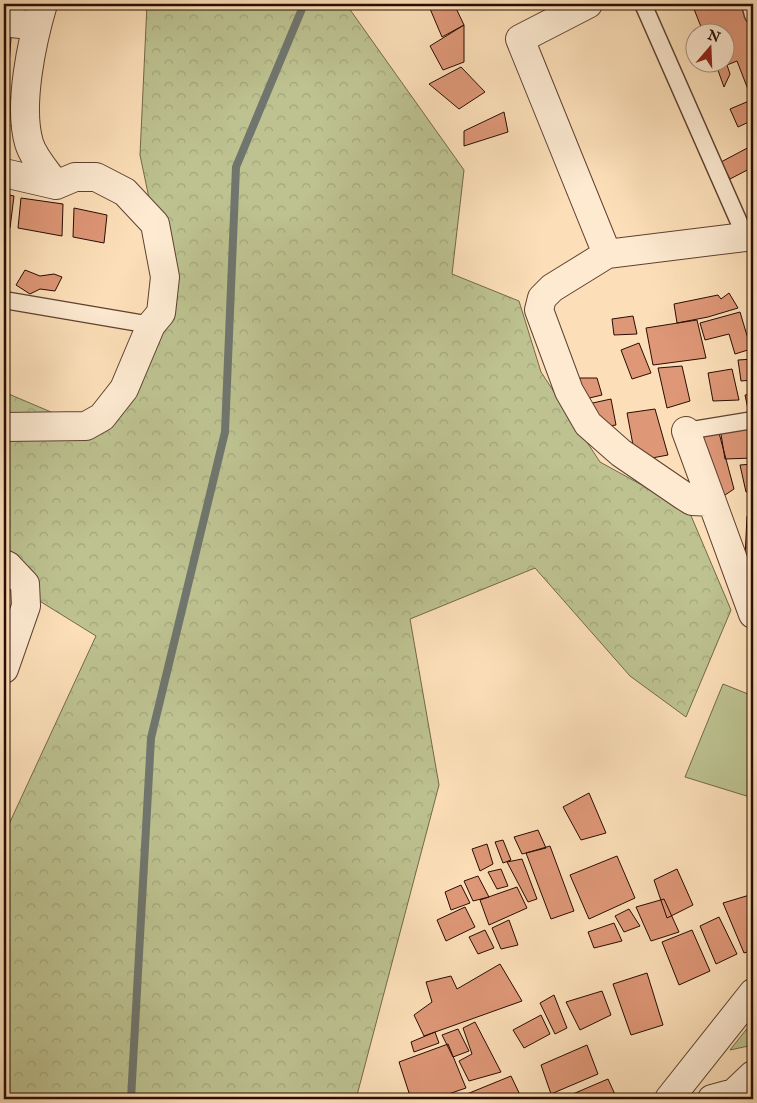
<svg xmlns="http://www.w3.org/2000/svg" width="757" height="1103" font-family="'IM FELL English',serif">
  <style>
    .forest { fill: url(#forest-crowns); stroke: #73684a }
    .garden { fill: #bdc290; stroke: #73684a }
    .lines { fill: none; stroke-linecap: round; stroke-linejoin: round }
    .stream { stroke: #70766e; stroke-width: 8 }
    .building { fill: #de9777; stroke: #290d03 }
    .service-casing { stroke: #5e4230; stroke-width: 19 }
    .minor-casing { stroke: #5e4230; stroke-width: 30 }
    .tertiary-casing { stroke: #5e4230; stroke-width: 30 }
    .service { stroke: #fdead1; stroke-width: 16 }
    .minor { stroke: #fdead1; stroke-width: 28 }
    .tertiary { stroke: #fdead1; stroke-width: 28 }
  </style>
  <defs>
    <pattern id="forest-crowns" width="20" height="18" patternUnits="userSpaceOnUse" patternTransform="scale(1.25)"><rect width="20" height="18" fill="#bdc290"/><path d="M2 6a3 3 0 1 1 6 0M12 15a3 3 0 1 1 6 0" fill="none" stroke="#a2a67b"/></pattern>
  </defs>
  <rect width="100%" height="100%" fill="#fcdfb8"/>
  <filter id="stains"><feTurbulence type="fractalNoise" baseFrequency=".004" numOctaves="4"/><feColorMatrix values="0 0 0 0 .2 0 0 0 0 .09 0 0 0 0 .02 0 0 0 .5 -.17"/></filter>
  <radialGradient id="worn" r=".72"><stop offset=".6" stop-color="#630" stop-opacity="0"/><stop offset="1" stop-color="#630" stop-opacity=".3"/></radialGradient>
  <path class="forest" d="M147 4H346L464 170 452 274 519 301 541 372 600 462 689 511 731 610 686 717 630 676 535 568 410 619 439 785 356 1099H4V835L96 636 4 579V392L91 429 167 284 140 155Z
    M753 1021V1045L730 1050Z"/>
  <path class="garden" d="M723 684 753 696V798L685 777Z"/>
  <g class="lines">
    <path class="stream" d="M131 1099 151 738 225 432 236 167 304 4"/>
  </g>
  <path class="building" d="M428 4H454L464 25 442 37Z
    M692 4H742L753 34V90L749 92 737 61 727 65 730 74 724 87 715 62H724V32H703Z
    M464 25V62L443 70 430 46Z
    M4 37 11 38 9 65 4 64Z
    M461 67 485 92 459 109 429 84Z
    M4 96 15 98 11 116 4 115Z
    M749 101 753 112V120L738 127 730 109Z
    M504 112 508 132 464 146V131Z
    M4 124 10 125 4 151Z
    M753 145V167L730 179 721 162Z
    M4 194 14 196 10 228 4 226Z
    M21 198 63 204 62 236 18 228Z
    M74 208 107 215 104 243 73 237Z
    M25 270 40 276 54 274 62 277 55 291 40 289 30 294 16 285Z
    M729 293 738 308 708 317 677 323 674 304 718 295 721 299Z
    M740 312 751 349 735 354 729 334 705 340 700 323Z
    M633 316 637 334 614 335 612 319Z
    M697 320 706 358 653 365 646 328Z
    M639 343 651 373 632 379 621 350Z
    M753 359V380L741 381 738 360Z
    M682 366 690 401 667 408 658 368Z
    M732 369 739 400 713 401 708 373Z
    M580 378H597L602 395 577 401 576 392Z
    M753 394V409H748L745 395Z
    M611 399 616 425 602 427 588 404Z
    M655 409 668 455 636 461 627 413Z
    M753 421V458L725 459 720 428Z
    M719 433 734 489 716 501 697 437Z
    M753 464V491L746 492 740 465Z
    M753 514V557L745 558 747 516Z
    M589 793 606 833 581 840 563 807Z
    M538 830 546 848 522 854 514 837Z
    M503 840 511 860 503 863 495 842Z
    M487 844 493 864 480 871 472 849Z
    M550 846 574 911 551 919 526 853Z
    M617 856 635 898 589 919 570 875Z
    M522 859 537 899 528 902 507 862Z
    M501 869 508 886 497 889 488 872Z
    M677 869 693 905 667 918 654 880Z
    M478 876 489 897 473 901 464 881Z
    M461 885 470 903 451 910 445 892Z
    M517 887 527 908 489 925 480 900Z
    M753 894V950L744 953 723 903Z
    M664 899 679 932 651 941 636 907Z
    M465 907 475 927 446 941 437 920Z
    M629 909 640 926 624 932 615 916Z
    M719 917 737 954 716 964 700 926Z
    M509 920 518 945 501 949 492 928Z
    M614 923 622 941 594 948 588 932Z
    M485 930 494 948 478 954 469 937Z
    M692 930 710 971 679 985 662 942Z
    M500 964 522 1001 424 1036 414 1015 432 1002 426 982 451 976 457 989Z
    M647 973 663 1025 631 1035 613 984Z
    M602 991 611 1015 580 1030 566 1002Z
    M554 995 567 1028 555 1034 540 1003Z
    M541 1015 550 1034 524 1048 513 1030Z
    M475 1022 501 1072 469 1081 459 1061 472 1054 463 1028Z
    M458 1029 469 1051 453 1057 442 1035Z
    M435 1032 439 1043 414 1052 411 1042Z
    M448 1044 466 1088 434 1099H411L399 1062Z
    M587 1045 598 1074 551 1094 541 1065Z
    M511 1076 522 1099H463L462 1096Z
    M608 1079 617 1099H561Z"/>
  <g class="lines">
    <defs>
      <path id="service" d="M643 4 746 238
        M750 4 753 15
        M4 300 151 325
        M686 431 753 420"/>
      <path id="minor" d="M43 4C32 41 18 105 29 143 34 159 47 172 56 185
        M588 4 520 39 607 254
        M4 22 37 26
        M4 173 56 185
        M4 427 86 426 102 417 124 389 151 325 161 313 165 277 155 224 125 192 96 177H75L56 185
        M686 431 753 614
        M712 502 692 501 684 496 621 453 588 424 569 391 539 310 542 298 552 288 607 254 753 236
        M4 564 8 566 25 584 26 606 4 669
        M712 1099 734 1093 753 1075"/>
      <path id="tertiary" d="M669 1099 753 993"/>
    </defs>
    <use href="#service" class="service-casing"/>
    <use href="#minor" class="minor-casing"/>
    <use href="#tertiary" class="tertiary-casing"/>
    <use href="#service" class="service"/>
    <use href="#minor" class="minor"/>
    <use href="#tertiary" class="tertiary"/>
  </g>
  <rect width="757" height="1103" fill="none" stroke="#fcdfb8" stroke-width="20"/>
  <rect x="5" y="5" width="747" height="1093" fill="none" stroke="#290d03" stroke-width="2.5"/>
  <rect x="10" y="10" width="737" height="1083" fill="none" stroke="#290d03"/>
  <g transform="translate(710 48) rotate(19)"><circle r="24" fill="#fdead1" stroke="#a8927f"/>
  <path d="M0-4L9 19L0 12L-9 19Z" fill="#8f2418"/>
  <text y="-8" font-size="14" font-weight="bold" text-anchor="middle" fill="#290d03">N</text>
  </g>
  <rect width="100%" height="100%" filter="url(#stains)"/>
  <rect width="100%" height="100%" fill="url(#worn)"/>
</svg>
